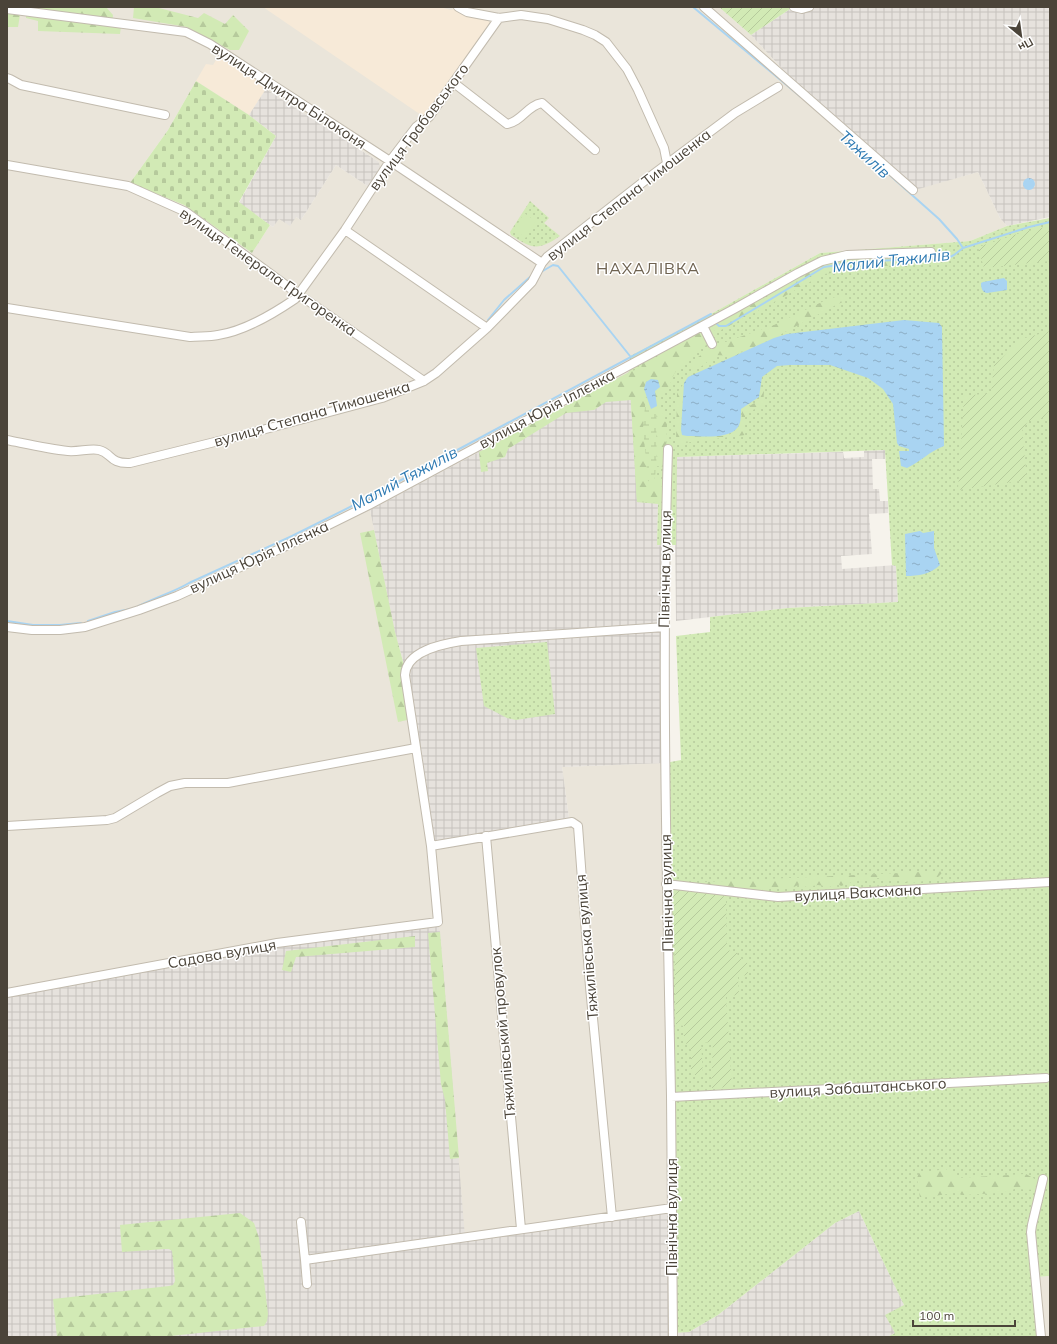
<svg xmlns="http://www.w3.org/2000/svg" width="1057" height="1344" font-family="Mulish,sans-serif">
  <style>
    .residential { fill: #eae5da; fill-rule: evenodd }
    .commercial { fill: #f7ead8 }
    .industrial { fill: url(#industrial-grid) }
    .grass { fill: url(#grass-dots) }
    .forest { fill: url(#forest-firs) }
    .wetland { fill: url(#wetland-marsh) }
    .cemetery { fill: url(#cemetery-stones) }
    .park { fill: #d2eab5 }
    .garden { fill: url(#garden-furrows) }
    .water { fill: url(#water-ripples) }
    .lines { fill: none; stroke-linecap: round; stroke-linejoin: round }
    .stream { stroke: #a9d4f2; stroke-width: 2 }
    .street-casing { stroke: #c2bbae; stroke-width: 10 }
    .street { stroke: #fff; stroke-width: 8 }
    .labels { text-anchor: middle; stroke-width: 3; stroke-linejoin: round; paint-order: stroke }
    .street-label { font-size: 15px; fill: #4b4439; stroke: #fff }
    .water-label { font-size: 16px; font-style: italic; fill: #2e7ab2; stroke: #fff }
    .neighbourhood-label { font-size: 16px; letter-spacing: 1px; fill: #6e6250; stroke: #fff }
  </style>
  <defs>
    <pattern id="industrial-grid" width="8" height="8" patternUnits="userSpaceOnUse"><rect width="8" height="8" fill="#e6e2dd"/><path d="M0 4h8M4 0v8" fill="none" stroke="#c7c3be"/></pattern>
    <pattern id="grass-dots" width="8" height="8" patternUnits="userSpaceOnUse"><rect width="8" height="8" fill="#d2eab5"/><path d="M2 2h.1M6 6h.1" fill="none" stroke="#b6ca9c" stroke-width="1.8" stroke-linecap="round"/></pattern>
    <pattern id="forest-firs" width="22" height="20" patternUnits="userSpaceOnUse"><rect width="22" height="20" fill="#d2eab5"/><path d="M5 1l3.5 6h-7zM16 11l3.5 6h-7z" fill="#b6ca9c"/></pattern>
    <pattern id="wetland-marsh" width="20" height="14" patternUnits="userSpaceOnUse"><rect width="20" height="14" fill="#d2eab5"/><path d="M1 5h8M5 5V1M11 12h8M15 12V8" fill="none" stroke="#b6ca9c"/></pattern>
    <pattern id="cemetery-stones" width="16" height="16" patternUnits="userSpaceOnUse"><rect width="16" height="16" fill="#d2eab5"/><path d="M2 7V4a2 2 0 0 1 4 0v3zM10 15v-3a2 2 0 0 1 4 0v3z" fill="#b6ca9c"/></pattern>
    <pattern id="garden-furrows" width="10" height="10" patternUnits="userSpaceOnUse"><rect width="10" height="10" fill="#d2eab5"/><path d="M-1 1l2-2M0 10L10 0M9 11l2-2" fill="none" stroke="#b6ca9c"/></pattern>
    <pattern id="water-ripples" width="26" height="14" patternUnits="userSpaceOnUse"><rect width="26" height="14" fill="#a9d4f2"/><path d="M2 4q2-2 4 0t4 0M15 11q2-2 4 0t4 0" fill="none" stroke="#8caec5"/></pattern>
  </defs>
  <rect width="100%" height="100%" fill="#f6f3ec"/>
  <path class="residential" d="M7 7H719L751 35 788 75 915 189 978 172 1000 218 1007 226 970 241 820 253 711 314 630 356 629 372 370 510 440 840 569 818 562 767 665 763 672 1208 465 1237 7 996ZM196 81 249 115 266 89 379 162 380 170 369 187 336 165 301 220 296 217 279 218 273 227 270 225 252 253 184 205 130 183 168 130Z
    M1050 1276V1337H1041L1035 1277Z"/>
  <path class="commercial" d="M263 7H440L451 10 458 8 489 20 490 24 448 86 424 117Z
    M219 55 267 86 266 89 249 115 196 81 206 64 213 65Z"/>
  <path class="industrial" d="M793 7H1050V217L1007 226 1000 218 978 172 915 190 788 75 751 35Z
    M266 89 379 162 380 170 369 187 336 165 301 220 296 217 290 226 279 219 273 227 239 203 276 136 249 115Z
    M629 372 638 502 658 503 657 545 665 546V763L562 767 569 818 440 840 431 846 405 669 395 632 370 510Z
    M885 450V459H872L873 489H879L880 501H888V513L869 514 872 554 841 556 842 569 896 565 898 602 788 608 676 621 675 525 676 457 843 452 844 458 864 457V451Z
    M438 922 440 932 465 1237 672 1208 673 1333 689 1332 718 1315 835 1223 859 1211 904 1305 895 1333 887 1337H7V996L277 943Z"/>
  <path class="grass" d="M530 201 549 218 544 223 560 236C538 251 532 249 511 235L510 232Z
    M1050 218V1276L1035 1277 1041 1337H887L895 1333 885 1315 904 1305 859 1211 835 1223 718 1315 689 1332 673 1333 665 763 681 760 676 636 710 632V617L788 608 898 602 896 566 892 565 885 450 677 457 676 545H657L658 504 637 502 629 372 630 356 711 314 820 253 970 241 1007 226Z
    M547 642 555 714 516 720 507 718 484 706 476 648Z"/>
  <path class="forest" d="M26 7H106L113 15 112 26H121L120 34 38 31V21L26 18Z
    M134 7H155L198 18 204 13 225 24 233 15 249 31 239 50H230L187 27 133 18Z
    M7 13 20 15 18 27H7Z
    M939 255 940 263 884 266 824 274 790 293 775 302 721 330 713 331 712 326 820 266 841 260Z
    M845 294V301L834 306 774 338 733 356 716 355 702 366 697 368 692 367 691 362 714 346 774 325 826 300Z
    M698 331 704 333 709 343C696 352 683 361 674 374 672 378 671 384 668 388 668 388 664 392 664 392 658 399 659 408 664 415L663 421 667 422 666 465 662 467 657 466C656 453 655 439 656 426 656 406 657 398 651 379L646 382 644 389 646 396 654 483 655 477 663 481V501L658 503 637 502 631 400 606 402 594 410 566 413 508 449 505 457 487 463 488 471 481 472 479 452 629 372 641 368 643 361Z
    M684 383 681 430 687 436H723C738 434 742 424 742 410L760 400 761 388 764 391 763 406 745 413V435L676 444 677 393Z
    M374 530 395 632 405 669 412 719 398 722 360 533Z
    M944 871 936 879 912 883 877 878 865 881H855L841 886 836 882 830 887 818 885 806 887 802 883 794 887 749 891 702 886V882Z
    M440 932 459 1158 450 1159 445 1100 441 1084 428 933Z
    M415 936V947L296 957 291 972 282 970 286 951Z
    M946 1169 957 1178 1026 1174 1038 1181 1036 1190 1015 1189 998 1193 963 1195 954 1193 920 1198 917 1178 919 1173Z
    M240 1213 254 1223 259 1238 268 1314 267 1321 264 1326 162 1337H57L53 1299 169 1286 173 1285 175 1281 172 1251 169 1249H165L122 1252 120 1225Z"/>
  <path class="wetland" d="M646 396 651 409 657 406C655 431 659 457 654 483L648 481 643 428Z"/>
  <path class="cemetery" d="M196 81 249 115 276 136 239 202 270 225 252 253 184 205 130 183 168 130Z"/>
  <path class="park" d="M524 213 536 221 526 238 514 230Z"/>
  <path class="garden" d="M719 7H793L751 35Z
    M1050 226V261L984 268 978 247 1020 233Z
    M1050 331 1049 417 1028 421 1022 431 1027 480 958 490 964 396 991 393 994 365 1025 338Z
    M673 888 716 894 726 897 727 950 737 952 738 958 747 961 748 975 738 976 739 995 726 996 732 1087 711 1088 713 1042 701 1043 703 1075H691V1043L684 1044V1026L676 1025Z"/>
  <path class="water" d="M1023 184a6 6 0 1 1 12 0a6 6 0 1 1-12 0Z
    M1004 278 1007 281V290L987 293C982 292 981 288 981 283L983 282Z
    M904 320 939 323 942 327 944 446C930 451 920 462 907 468L901 466 899 451H909V449L899 446 897 443 893 404 883 389 868 378 830 365H790L777 366 762 377 759 397 741 409C741 415 741 423 738 427 729 440 700 436 687 436L682 435 681 430 684 383 688 377 774 338 787 334Z
    M651 379 658 380 660 387 655 391 657 406 651 409 644 389 646 382Z
    M920 531 923 533 934 531V548L940 565C931 574 918 576 906 576L905 534Z"/>
  <g class="lines">
    <path class="stream" d="M693 7 801 97
      M830 122 939 219 957 239 963 248
      M541 272 553 265 558 266 630 356
      M488 320 504 300 530 277
      M715 322 719 326H726L824 267 858 262 950 257 954 255 963 248 1029 227 1050 222
      M135 608C153 598 172 593 189 583L292 536 364 500 711 314
      M7 621 33 625H60L81 623
      M88 621 115 612 131 609"/>
    <defs>
      <path id="street" d="M458 7 467 12 499 18 521 15 548 19 583 30 595 35 606 42 627 69 638 90 664 148 667 163
        M704 7 913 190
        M794 7 802 9 809 7
        M7 9 186 32 210 44 390 161 542 263
        M7 78 10 79 21 85 165 115
        M454 83 507 124C521 122 528 105 542 103L595 150
        M7 165 128 186 186 212 298 294 424 381
        M345 230 487 328
        M7 308 190 337C199 336 209 337 218 335 245 331 273 314 295 299L345 230 390 161 416 127 429 117 499 18
        M703 326 712 344
        M7 440C27 444 48 449 68 451 78 452 91 448 99 450 112 453 109 464 130 463L251 433 382 398 424 381 436 373 487 328 532 282 542 263 547 257 647 179 735 113 778 87
        M668 449C661 665 667 880 671 1096 672 1176 672 1257 673 1337
        M7 627 32 630H60L85 627 139 610 177 596 284 547 369 505 734 309 798 273 822 261 847 255 931 252
        M7 826 107 820 115 818 157 793 170 786 185 783H228L416 748
        M486 836 521 1229
        M431 846 572 822 578 826 590 987 612 1217
        M666 884 778 897 1050 882
        M7 993 277 943 438 922 431 846 405 675C406 651 442 644 461 641L665 627
        M671 1097 1046 1078
        M301 1222 305 1260
        M307 1284 305 1260 672 1208
        M1041 1337 1031 1232 1032 1225 1043 1179"/>
    </defs>
    <use href="#street" class="street-casing"/>
    <use href="#street" class="street"/>
  </g>
  <g class="labels">
    <g class="street-label">
      <text transform="translate(289 96) rotate(33)" y="5">вулиця Дмитра Білоконя</text>
      <text transform="translate(419 127) rotate(-53)" y="5">вулиця Грабовського</text>
      <text transform="translate(629 195) rotate(-38)" y="5">вулиця Степана Тимошенка</text>
      <text transform="translate(268 272) rotate(35)" y="5">вулиця Генерала Григоренка</text>
      <text transform="translate(547 409) rotate(-28)" y="5">вулиця Юрія Іллєнка</text>
      <text transform="translate(312 414) rotate(-16)" y="5">вулиця Степана Тимошенка</text>
      <text transform="translate(259 557) rotate(-25)" y="5">вулиця Юрія Іллєнка</text>
      <text transform="translate(665 569) rotate(-89)" y="5">Північна вулиця</text>
      <text transform="translate(667 893) rotate(-91)" y="5">Північна вулиця</text>
      <text transform="translate(858 893) rotate(-3)" y="5">вулиця Ваксмана</text>
      <text transform="translate(587 947) rotate(-95)" y="5">Тяжилівська вулиця</text>
      <text transform="translate(222 954) rotate(-10)" y="5">Садова вулиця</text>
      <text transform="translate(503 1033) rotate(-95)" y="5">Тяжилівський провулок</text>
      <text transform="translate(858 1088) rotate(-3)" y="5">вулиця Забаштанського</text>
      <text transform="translate(672 1217) rotate(-90)" y="5">Північна вулиця</text>
    </g>
    <g class="water-label">
      <text transform="translate(865 154) rotate(42)" y="6">Тяжилів</text>
      <text transform="translate(891 260) rotate(-6)" y="6">Малий Тяжилів</text>
      <text transform="translate(404 478) rotate(-28)" y="6">Малий Тяжилів</text>
    </g>
    <g class="neighbourhood-label">
      <text x="648" y="274">НАХАЛІВКА</text>
    </g>
  </g>
  <rect width="1057" height="1344" fill="none" stroke="#4b4439" stroke-width="16"/>
  <g transform="translate(1021 36) rotate(151)" stroke="#ffffff" stroke-width="3" paint-order="stroke">
  <path d="M0-3L7 15L0 10L-7 15Z" fill="#4b4439"/>
  <text y="-6" font-size="11" font-weight="bold" text-anchor="middle" fill="#4b4439">Пн</text>
  </g>
  <path d="M913 1320v6h102v-6" fill="none" stroke="#4b4439" stroke-width="2"/>
  <text x="919" y="1320" font-size="12" fill="#4b4439" stroke="#ffffff" stroke-width="3" paint-order="stroke">100 m</text>
</svg>
